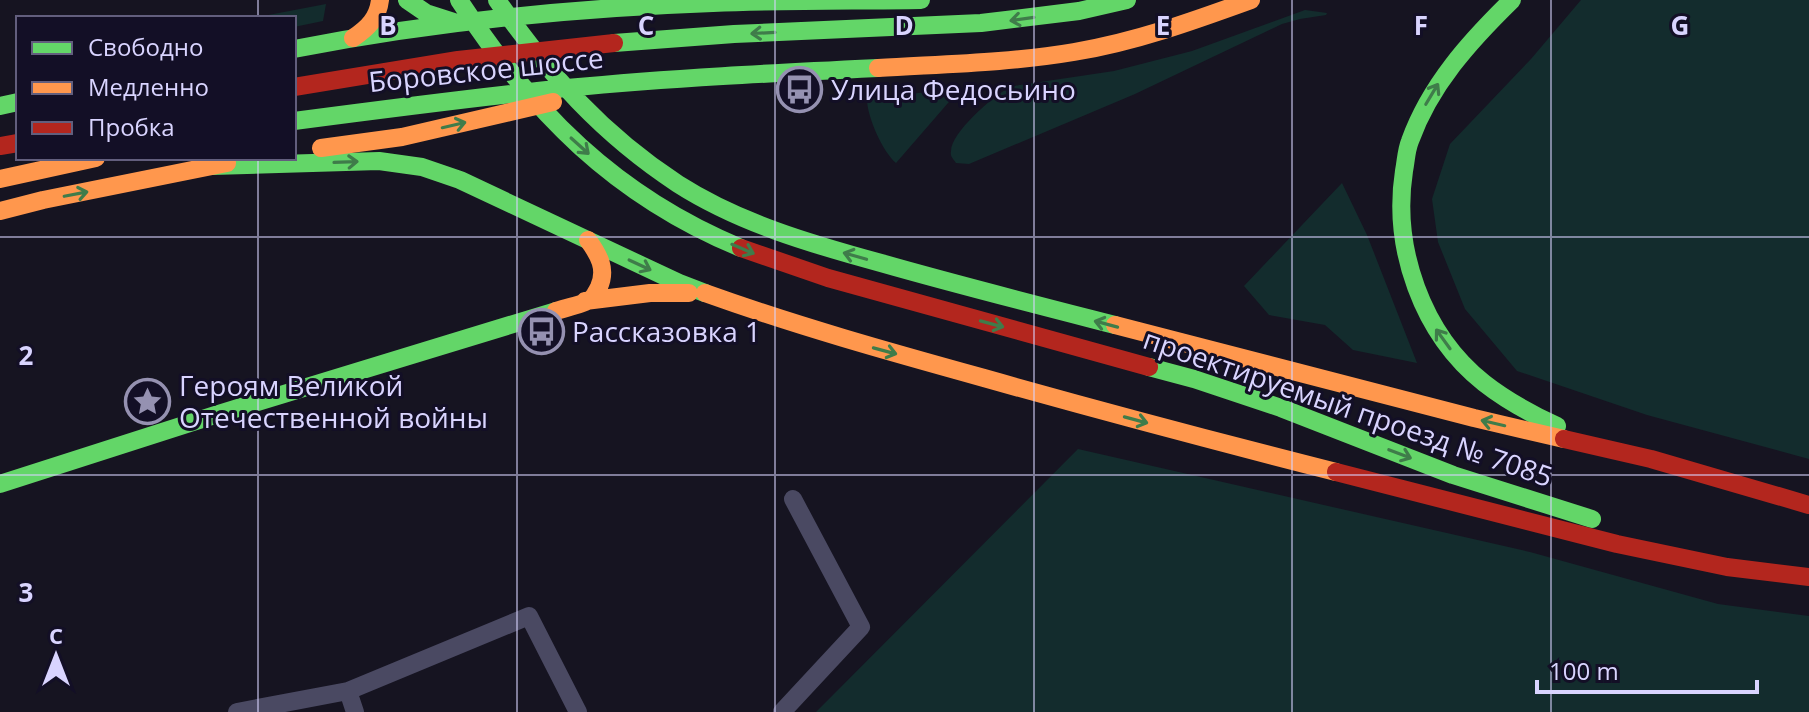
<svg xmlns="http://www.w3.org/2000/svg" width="1809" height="712" font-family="'Open Sans',sans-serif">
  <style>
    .green { fill: #132c2d }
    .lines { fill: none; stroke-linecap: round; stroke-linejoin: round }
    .street { stroke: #4a4962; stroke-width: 18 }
    .fast { stroke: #63d668; stroke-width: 18 }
    .slow { stroke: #ff974d; stroke-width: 18 }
    .jam { stroke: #b3261e; stroke-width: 18 }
    .oneway { stroke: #3f7c4a }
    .grid { fill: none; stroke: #d9d4ff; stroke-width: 2; stroke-opacity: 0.55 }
    .labels { text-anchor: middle; stroke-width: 6; stroke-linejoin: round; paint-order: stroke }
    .street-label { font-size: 28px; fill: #d9d4ff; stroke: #130f26 }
    .poi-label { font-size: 28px; fill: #d9d4ff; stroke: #130f26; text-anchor: start }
    .grid-label { font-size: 26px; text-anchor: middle; font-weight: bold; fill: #d9d4ff; stroke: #130f26; stroke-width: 6; stroke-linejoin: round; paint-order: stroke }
  </style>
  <rect width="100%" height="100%" fill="#161421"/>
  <path class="green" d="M1581 0H1809V459L1647 415 1517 371 1465 309 1438 242 1432 199 1450 144 1531 59Z
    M326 4 323 21 294 27V18H253Z
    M1305 10 1327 13 1326 15 1300 19 1282 24 1135 94 969 164 956 163C953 158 950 157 951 151 951 133 992 97 1007 89 1009 88 1018 85 1020 85L1114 71 1192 51Z
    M961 88 896 163C883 152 867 117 867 99Z
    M1342 183 1367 235 1417 363 1353 350 1325 325 1269 315 1244 286Z
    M1078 449 1530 552 1718 604 1809 616V712H816Z"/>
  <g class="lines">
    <path class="street" d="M348 691 355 712
      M237 712 348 691 529 616 578 712
      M782 712 861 627 793 499"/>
    <path class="fast" d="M407 0 426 13 454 22
      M459 0C532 112 615 196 741 248
      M497 0C549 75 602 134 678 184 739 223 811 244 881 263 958 285 1037 305 1115 325
      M1512 0C1470 41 1430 85 1410 141 1406 151 1406 161 1404 171 1392 248 1422 334 1484 383 1507 401 1531 414 1557 426
      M614 43 734 34 981 23 1079 11 1127 0
      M294 49C432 22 573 8 713 3 782 0 852 1 921 0
      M0 106 18 102
      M294 121C385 109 476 97 567 88 671 78 774 73 878 68
      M212 166 379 161 422 167 460 180 679 283 705 293
      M1149 367 1194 379 1281 408 1453 475 1592 519
      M0 484 215 415 556 311"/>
    <path class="slow" d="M353 38C368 28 378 18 380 0
      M878 68C943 64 1009 63 1074 52 1135 42 1193 21 1251 0
      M321 148 402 137 553 102
      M0 179 96 158
      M0 211 43 200 227 163
      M705 293C797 326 890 352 984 378 1101 411 1218 442 1336 472
      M585 301 650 293H689
      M556 311C564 308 586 304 592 298 594 297 598 289 599 287 607 269 599 255 588 240
      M1115 325 1474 418 1564 439"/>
    <path class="jam" d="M294 87 458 60 614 43
      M0 146 18 143
      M741 248 828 278 1149 367
      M1564 439 1651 459 1809 505
      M1336 472 1617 544 1727 567 1809 577"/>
  </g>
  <defs><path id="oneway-shaft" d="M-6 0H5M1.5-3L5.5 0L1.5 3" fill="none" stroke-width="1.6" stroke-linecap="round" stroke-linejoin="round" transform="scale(2)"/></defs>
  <g class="oneway">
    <use href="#oneway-shaft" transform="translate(1022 19) rotate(172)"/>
    <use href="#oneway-shaft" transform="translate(763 33) rotate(177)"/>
    <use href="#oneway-shaft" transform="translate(1432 94) rotate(-59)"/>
    <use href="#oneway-shaft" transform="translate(454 125) rotate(-13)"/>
    <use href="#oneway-shaft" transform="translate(580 146) rotate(42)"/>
    <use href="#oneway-shaft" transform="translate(346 162) rotate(-2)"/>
    <use href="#oneway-shaft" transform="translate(76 194) rotate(-11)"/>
    <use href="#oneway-shaft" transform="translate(743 249) rotate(23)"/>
    <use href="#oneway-shaft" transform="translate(855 256) rotate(-164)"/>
    <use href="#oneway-shaft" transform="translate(640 265) rotate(25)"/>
    <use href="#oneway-shaft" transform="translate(992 324) rotate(15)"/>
    <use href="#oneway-shaft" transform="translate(1106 324) rotate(-165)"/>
    <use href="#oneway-shaft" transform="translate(1443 339) rotate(-126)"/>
    <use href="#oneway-shaft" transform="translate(885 351) rotate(15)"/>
    <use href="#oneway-shaft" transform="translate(1136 420) rotate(15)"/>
    <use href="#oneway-shaft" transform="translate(1493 423) rotate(-167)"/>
    <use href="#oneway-shaft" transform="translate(1400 454) rotate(21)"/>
  </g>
  <path class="grid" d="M258 0V18M517 0V712M775 0V712M1034 0V712M1292 0V712M1551 0V712M258 158V712M0 237H1809M0 475H1809"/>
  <defs>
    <symbol id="bus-ring" viewBox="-11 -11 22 22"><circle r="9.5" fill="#130f26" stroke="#9591b1" stroke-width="1.5"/><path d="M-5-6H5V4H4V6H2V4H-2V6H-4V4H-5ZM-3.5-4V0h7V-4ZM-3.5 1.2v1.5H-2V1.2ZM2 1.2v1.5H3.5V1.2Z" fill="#9591b1"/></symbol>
    <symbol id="sight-ring" viewBox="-11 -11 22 22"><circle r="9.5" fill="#130f26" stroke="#9591b1" stroke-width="1.5"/><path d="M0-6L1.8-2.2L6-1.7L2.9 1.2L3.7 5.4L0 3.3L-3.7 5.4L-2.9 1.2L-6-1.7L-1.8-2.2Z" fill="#9591b1"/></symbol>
  </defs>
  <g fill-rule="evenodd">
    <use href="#bus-ring" x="774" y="64" width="51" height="51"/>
    <use href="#bus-ring" x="516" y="306" width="51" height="51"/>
    <use href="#sight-ring" x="122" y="376" width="51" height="51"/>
  </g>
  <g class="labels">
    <g class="street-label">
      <text transform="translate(486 70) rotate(-6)" y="10">Боровское шоссе</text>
      <text transform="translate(1348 408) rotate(19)" y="10">проектируемый проезд № 7085</text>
    </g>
    <g class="poi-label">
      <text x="831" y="100">Улица Федосьино</text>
      <text x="572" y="342">Рассказовка 1</text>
      <text x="179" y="396">Героям Великой<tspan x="179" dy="32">Отечественной войны</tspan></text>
    </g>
  </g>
  <g class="grid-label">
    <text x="388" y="35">B</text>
    <text x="646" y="35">C</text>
    <text x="904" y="35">D</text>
    <text x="1163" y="35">E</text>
    <text x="1421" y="35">F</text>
    <text x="1680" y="35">G</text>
    <text x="26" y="365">2</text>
    <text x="26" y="602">3</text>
  </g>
  <rect x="16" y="16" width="280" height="144" fill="#130f26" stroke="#625e7d" stroke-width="2"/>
  <rect x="32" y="42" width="40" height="12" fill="#63d668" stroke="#625e7d" stroke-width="2"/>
  <text x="88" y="56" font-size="24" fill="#d9d4ff">Свободно</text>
  <rect x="32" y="82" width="40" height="12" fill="#ff974d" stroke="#625e7d" stroke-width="2"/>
  <text x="88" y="96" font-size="24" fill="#d9d4ff">Медленно</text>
  <rect x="32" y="122" width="40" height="12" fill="#b3261e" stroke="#625e7d" stroke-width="2"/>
  <text x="88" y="136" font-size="24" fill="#d9d4ff">Пробка</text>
  <g transform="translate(56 656)" stroke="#130f26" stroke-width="6" paint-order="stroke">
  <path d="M0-6L14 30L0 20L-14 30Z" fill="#d9d4ff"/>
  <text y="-12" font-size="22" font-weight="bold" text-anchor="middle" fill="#d9d4ff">С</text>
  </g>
  <path d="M1537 680v12h220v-12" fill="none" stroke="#d9d4ff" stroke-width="4"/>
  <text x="1549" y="680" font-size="24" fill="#d9d4ff" stroke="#130f26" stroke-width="6" paint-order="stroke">100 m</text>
</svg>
